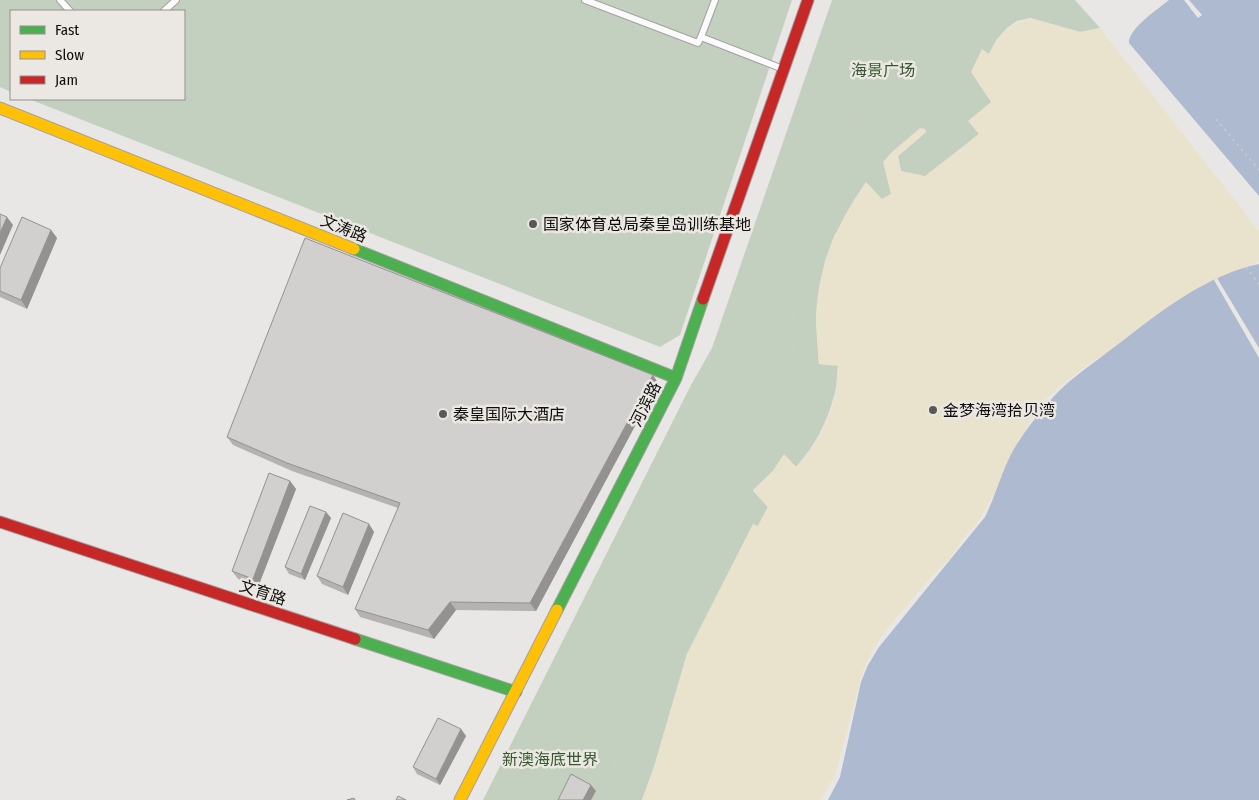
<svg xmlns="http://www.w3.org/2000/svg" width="1259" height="800" font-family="'Fira Sans Condensed','Noto Sans SC',sans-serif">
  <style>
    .green { fill: #c4d0bf }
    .sand { fill: #e9e3cd }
    .water { fill: #adbacf }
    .pier { fill: #e9e7e5 }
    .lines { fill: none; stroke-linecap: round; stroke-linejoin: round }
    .lane-casing { stroke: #a3a1a0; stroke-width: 8 }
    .fast-casing { stroke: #a3a1a0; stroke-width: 13 }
    .slow-casing { stroke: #a3a1a0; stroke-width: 13 }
    .jam-casing { stroke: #a3a1a0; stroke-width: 13 }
    .path { stroke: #c8c8c7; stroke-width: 2; stroke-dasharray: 2.5 4; stroke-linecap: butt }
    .lane { stroke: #fcfbfb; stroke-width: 6 }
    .fast { stroke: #4caf50; stroke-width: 11 }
    .slow { stroke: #ffc107; stroke-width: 11 }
    .jam { stroke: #c62828; stroke-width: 11 }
    .wall { fill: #b5b3b2 }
    .shaded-wall { fill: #939291 }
    .building { fill: #d2d0cf; stroke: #939291 }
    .poi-dot { fill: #5b5957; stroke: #ebe8e3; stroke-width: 2 }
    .labels { text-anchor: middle; stroke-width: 5; stroke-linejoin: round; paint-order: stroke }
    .park-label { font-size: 16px; fill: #34572c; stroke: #ebe8e3 }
    .poi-label { font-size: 16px; fill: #0e0d0b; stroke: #ebe8e3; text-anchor: start }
    .street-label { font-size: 16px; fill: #0e0d0b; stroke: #ebe8e3 }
  </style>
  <rect width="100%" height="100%" fill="#e9e7e5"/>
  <path class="green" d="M0 0H792L680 335 660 347 29 99H184V11H11V92L0 87Z
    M832 0H1075L1100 28 1080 32 1030 18 1017 21 1007 28 997 39 989 54 982 50 991 102 979 134 926 177 901 171 898 156 926 132 892 152 891 194 835 234 825 261 819 290 816 318 819 364 838 365C837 375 837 387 834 396 827 423 814 447 796 467L784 455 773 471 753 490 768 507 758 526 753 525 687 654 654 767 642 800H483L691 385 712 348Z"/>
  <path class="sand" d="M1030 18 1080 32 1100 28 1259 231V260L1245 273 1093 361 1057 389 1041 403 1031 419 995 493 975 526 963 538 950 559 930 578 886 630 874 648 863 671 835 776 820 800H642L654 767 687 654 753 524 758 526 768 507 753 491 773 471 784 454 796 467C814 447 830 421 835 394 837 385 837 375 838 366L819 364C818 349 816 333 816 317 818 266 837 223 866 182L882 199 891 194 883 162 892 152 920 128 925 129 926 132 898 156 901 171 925 176 979 134 968 121 991 102 971 72 982 49 989 54C999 34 1008 24 1030 18Z"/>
  <path class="water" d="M1169 0H1259V196L1129 43C1128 29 1158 9 1169 0Z
    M1259 264V800H828L840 777 861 682 868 665 879 647 985 517C998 491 1004 461 1021 438 1033 420 1054 394 1070 381 1088 366 1107 353 1125 339 1165 308 1208 275 1259 264Z"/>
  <path class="pier" d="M1184 0H1189L1202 15 1198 18Z
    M1217 278 1259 348V358L1214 280Z"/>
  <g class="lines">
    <defs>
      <path id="lane" d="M60 0 70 11
        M585 0 698 43 701 37 783 69
        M164 11 176 0
        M701 37 715 0"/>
      <path id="fast" d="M354 249 676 378
        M557 610 676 378 703 299
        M355 639 516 692"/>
      <path id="slow" d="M0 108 354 249
        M460 800 557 610"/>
      <path id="jam" d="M703 299 808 0
        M0 522 355 639"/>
    </defs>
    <use href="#lane" class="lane-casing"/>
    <use href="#fast" class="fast-casing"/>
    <use href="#slow" class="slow-casing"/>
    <use href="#jam" class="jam-casing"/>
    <path class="path" d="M1216 119 1259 170
      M1246 267 1259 284
      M602 800 609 776 613 705V646L628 602 657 557 699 509 748 467 783 426 800 373 797 275 808 210 825 160 859 113 895 79 921 43 926 0"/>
    <use href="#lane" class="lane"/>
    <use href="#fast" class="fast"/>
    <use href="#slow" class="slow"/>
    <use href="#jam" class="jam"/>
  </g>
  <path class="wall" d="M51 230 57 238 27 309 0 297V268Z
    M653 375 658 383 536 611 456 610 434 639 360 617 355 609 398 508 292 471 233 445 227 437Z
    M290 481 296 489 258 587 238 579 232 571Z
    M326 512 331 518 305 580 289 574 285 567Z
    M369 524 374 532 348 595 322 584 317 576Z
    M461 729 466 736 440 785 417 774 413 767Z"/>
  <path class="shaded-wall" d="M7 217 13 225 0 255V233Z
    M51 230 57 238 27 309 21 300Z
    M653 375 658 383 536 611 530 603Z
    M290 481 296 489 258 587 253 579Z
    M326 512 331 518 305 580 301 574Z
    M369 524 374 532 348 595 343 587Z
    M450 602 456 610 434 639 428 630Z
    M461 729 466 736 440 785 436 779Z
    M591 785 596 791 591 800H583Z"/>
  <path class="building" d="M0 214 7 217 0 233Z
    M22 217 51 230 21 300 0 291V268Z
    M305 238 653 375 530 603 450 602 428 630 355 609 400 503 287 463 227 437Z
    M269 473 290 481 253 579 232 571Z
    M310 506 326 512 301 574 285 567Z
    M343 513 369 524 343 587 317 576Z
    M438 718 461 729 436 779 413 767Z
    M571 774 591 785 583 800H558Z
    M398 796 406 800H396Z
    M354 798 355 800H347Z"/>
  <g class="poi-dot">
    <circle cx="533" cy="224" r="5"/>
    <circle cx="933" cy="410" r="5"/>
    <circle cx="443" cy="414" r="5"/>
  </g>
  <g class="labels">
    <g class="park-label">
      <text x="883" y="76">海景广场</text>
      <text x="550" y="765">新澳海底世界</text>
    </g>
    <g class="poi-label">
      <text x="543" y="230">国家体育总局秦皇岛训练基地</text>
      <text x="943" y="416">金梦海湾拾贝湾</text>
      <text x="453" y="420">秦皇国际大酒店</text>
    </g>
    <g class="street-label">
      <text transform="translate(344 228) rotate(22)" y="6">文涛路</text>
      <text transform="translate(645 404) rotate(-63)" y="6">河滨路</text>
      <text transform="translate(263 592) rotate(18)" y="6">文育路</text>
    </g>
  </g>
  <rect x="10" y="10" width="175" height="90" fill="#ebe8e3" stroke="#93908d"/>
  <rect x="20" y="26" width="25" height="8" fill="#4caf50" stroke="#93908d"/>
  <text x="55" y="35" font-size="15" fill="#0e0d0b">Fast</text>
  <rect x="20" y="51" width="25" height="8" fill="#ffc107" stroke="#93908d"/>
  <text x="55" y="60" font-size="15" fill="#0e0d0b">Slow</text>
  <rect x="20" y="76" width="25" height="8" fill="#c62828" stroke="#93908d"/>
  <text x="55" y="85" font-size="15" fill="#0e0d0b">Jam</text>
</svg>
